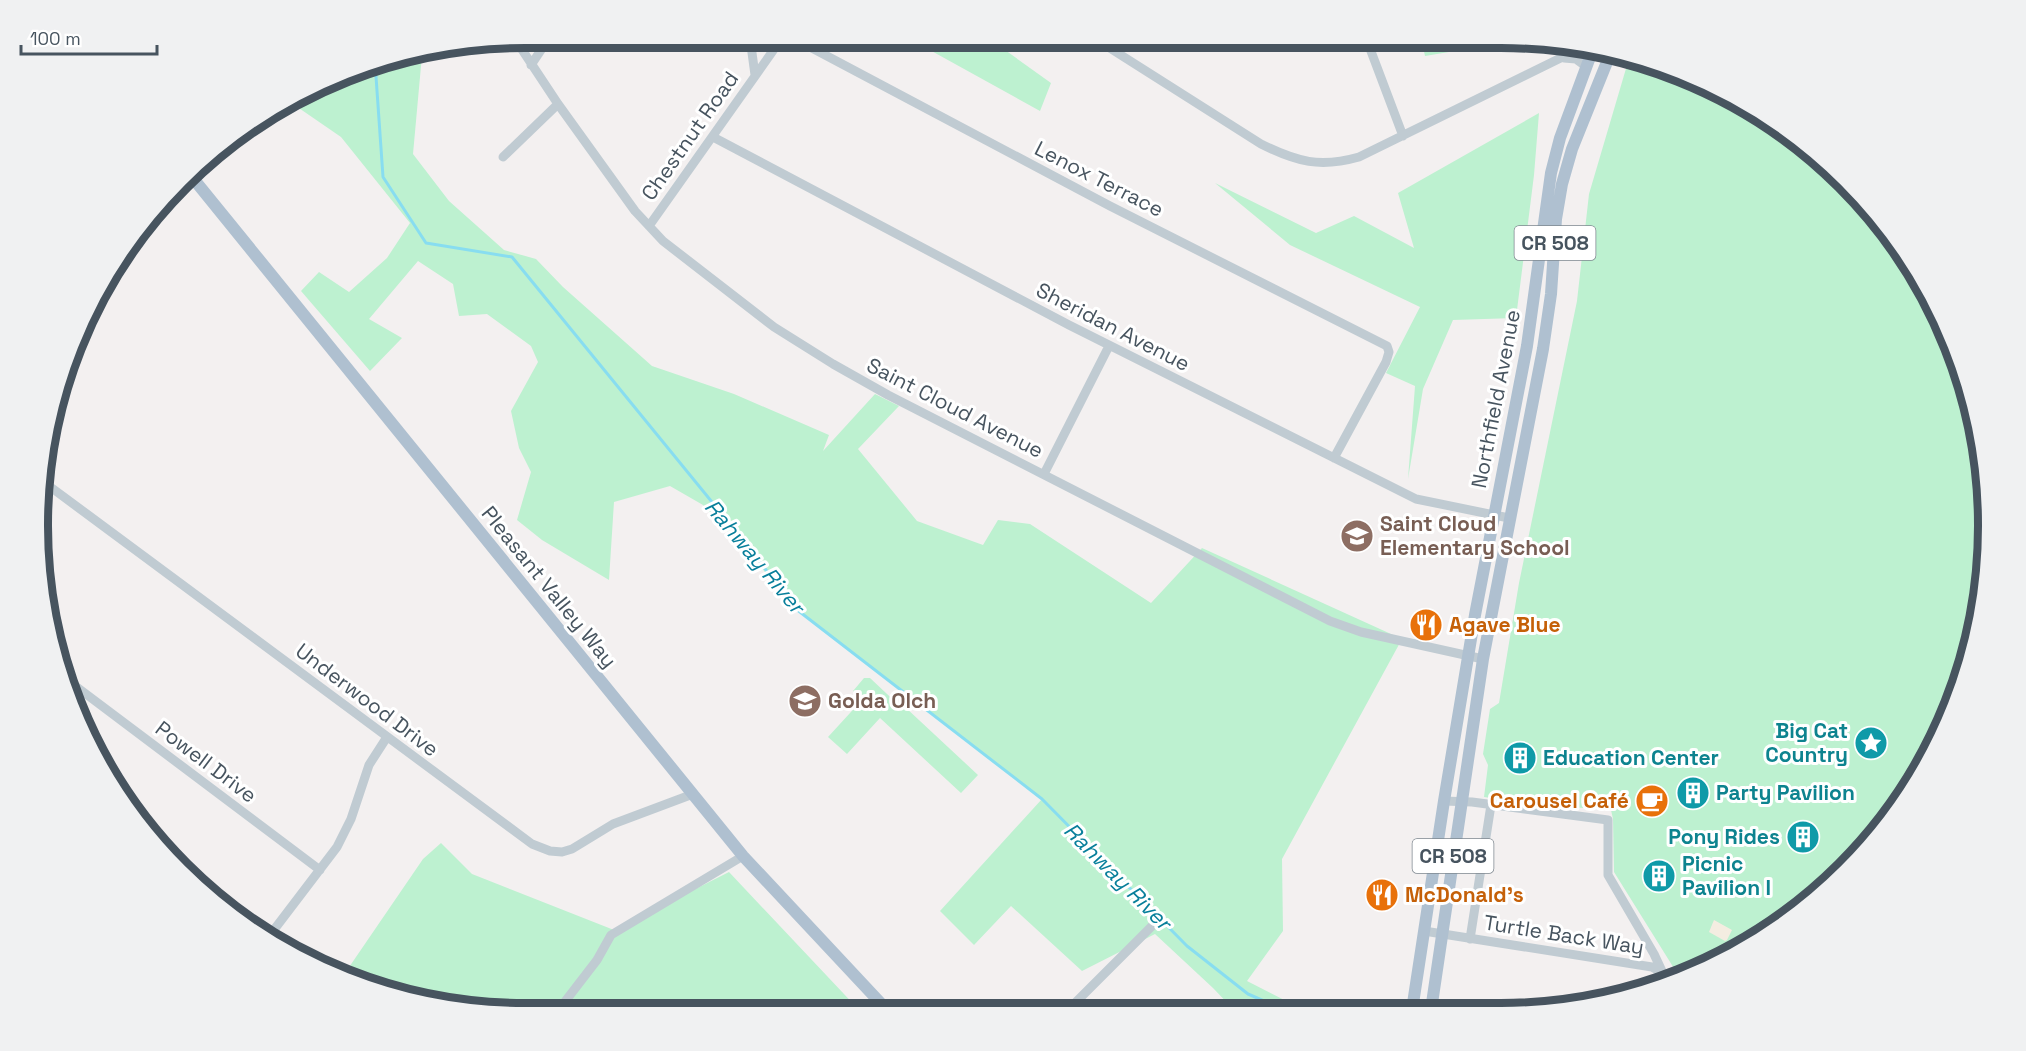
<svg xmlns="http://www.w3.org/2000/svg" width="2026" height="1051" font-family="'Space Grotesk',sans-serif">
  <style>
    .green { fill: #bdf1d0 }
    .sand { fill: #f4ede1 }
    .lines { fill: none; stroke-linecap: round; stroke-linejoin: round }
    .stream { stroke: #88ddf0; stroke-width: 3 }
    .minor { stroke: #c0cbd2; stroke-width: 9 }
    .major { stroke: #afc0d0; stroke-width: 12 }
    .labels { text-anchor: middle; stroke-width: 6; stroke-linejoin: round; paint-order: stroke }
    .shield { fill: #fff; stroke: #7e878f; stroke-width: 1.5 }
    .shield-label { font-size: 20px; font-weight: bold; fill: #47545f }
    .street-label { font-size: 21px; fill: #47545f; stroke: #fff }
    .education-label { font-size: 21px; font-weight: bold; fill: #785e54; stroke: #fff; text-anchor: start }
    .food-label { font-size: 21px; font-weight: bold; fill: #c56008; stroke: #fff; text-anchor: start }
    .culture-label { font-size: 21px; font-weight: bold; fill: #0d838f; stroke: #fff; text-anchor: start }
    .water-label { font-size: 22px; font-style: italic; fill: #087f9b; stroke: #fff }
    .rim { fill: none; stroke: #47545f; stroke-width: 8 }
  </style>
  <rect width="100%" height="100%" fill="#f3f0f0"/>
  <path class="green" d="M908 38H984L991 40 1051 83 1040 111Z
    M1421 38H1466L1449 52 1425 56Z
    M422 55 413 154 449 201 504 250 536 259 563 287 652 366 734 394 829 435 823 451 875 394 899 406 858 449 917 521 983 545 998 520 1030 524 1151 603 1202 548 1402 639 1282 859 1283 931 1247 981 1304 1010H1234L1213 988 1155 934 1082 971 1011 906 974 945 940 911 1042 799 783 599 743 540 728 533 703 505 670 486 614 502 609 580 542 540 517 520 531 472 519 448 511 411 538 362 531 346 487 314 459 316 453 284 418 261 369 319 402 338 370 371 301 291 319 272 349 292 387 258 410 223 341 137 293 104 368 64Z
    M1630 55 1717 88 1798 139 1868 204 1923 282 1963 369 1984 462 1987 558 1972 652 1938 742 1868 847 1797 913 1687 976 1680 978 1614 872 1613 819 1611 810 1542 805 1484 797 1488 765 1483 754 1490 709 1499 703 1519 583 1577 301 1589 194Z
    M1539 113 1534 175 1516 318 1453 320 1423 389 1408 479 1415 386 1386 373 1420 307 1290 245 1215 183 1316 233 1354 216 1414 248 1398 193Z
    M864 678H870L903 709 905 707 978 775 961 793 880 718 847 754 828 737 861 701 853 691Z
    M441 843 472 874 614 930 729 872 860 1011 494 1012 399 997 343 976 423 859Z"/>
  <path class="sand" d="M1714 920 1732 930 1727 940 1725 941 1709 932Z"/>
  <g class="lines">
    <path class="stream" d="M375 62 383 177 426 243 512 257 743 540 796 609 1042 799 1187 946 1248 994 1285 1010"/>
    <path class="minor" d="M750 38 755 75
      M793 38 1110 206 1387 346 1389 352 1386 362 1334 458
      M1094 38 1261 144C1297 162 1320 168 1359 157L1583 47
      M1366 38 1403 136
      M515 39 558 104 635 211 663 241 774 327 833 364 888 395 1330 621 1361 632 1483 659
      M1564 58 1576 59 1587 67
      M531 65 549 38
      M713 137 1069 325 1416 499 1509 518
      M503 157 558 104
      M649 226 782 38
      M1044 474 1109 346
      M41 480 532 844 550 851 562 852 572 849 613 824 693 794
      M70 682 320 870
      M1444 801 1472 802 1608 820V875L1654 954 1667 982
      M1424 931 1652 967 1661 972
      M270 935 337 847 351 819 369 765 387 737
      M1470 939 1491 805
      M1067 1011 1153 925
      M557 1012 597 960 611 935 743 856"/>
    <path class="major" d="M192 177 743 856 888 1011
      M1412 1010 1444 801 1475 615 1527 346 1551 173 1560 138 1593 49
      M1431 1010 1483 659 1543 349 1551 294 1556 219 1562 184 1572 149 1611 52"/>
  </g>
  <defs>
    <symbol id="school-disc" viewBox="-11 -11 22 22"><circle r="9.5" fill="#8d6e63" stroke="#fff"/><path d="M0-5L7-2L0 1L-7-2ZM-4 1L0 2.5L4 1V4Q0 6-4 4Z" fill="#fff"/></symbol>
    <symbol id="restaurant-disc" viewBox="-11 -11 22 22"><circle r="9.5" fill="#e8710a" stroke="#fff"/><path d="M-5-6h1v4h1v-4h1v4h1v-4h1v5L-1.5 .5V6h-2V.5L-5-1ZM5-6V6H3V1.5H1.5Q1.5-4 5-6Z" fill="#fff"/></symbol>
    <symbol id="sight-disc" viewBox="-11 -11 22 22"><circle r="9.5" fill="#0f9aa8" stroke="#fff"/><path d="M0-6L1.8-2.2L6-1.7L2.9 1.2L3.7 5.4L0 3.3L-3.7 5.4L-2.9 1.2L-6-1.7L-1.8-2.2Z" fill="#fff"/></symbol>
    <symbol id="building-disc" viewBox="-11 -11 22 22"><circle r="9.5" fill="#0f9aa8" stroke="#fff"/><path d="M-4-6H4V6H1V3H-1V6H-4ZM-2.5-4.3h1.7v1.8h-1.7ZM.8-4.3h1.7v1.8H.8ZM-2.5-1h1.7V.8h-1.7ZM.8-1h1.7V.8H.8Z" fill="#fff"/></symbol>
    <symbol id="cafe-disc" viewBox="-11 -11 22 22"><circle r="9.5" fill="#e8710a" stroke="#fff"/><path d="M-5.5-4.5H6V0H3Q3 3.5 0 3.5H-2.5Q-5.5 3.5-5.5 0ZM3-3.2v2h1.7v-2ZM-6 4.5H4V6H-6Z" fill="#fff"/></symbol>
  </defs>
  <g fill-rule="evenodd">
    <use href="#school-disc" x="1338" y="517" width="38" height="38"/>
    <use href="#restaurant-disc" x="1407" y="606" width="38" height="38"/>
    <use href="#school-disc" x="786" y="682" width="38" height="38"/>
    <use href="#sight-disc" x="1852" y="724" width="38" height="38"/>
    <use href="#building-disc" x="1501" y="739" width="38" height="38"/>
    <use href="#building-disc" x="1674" y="774" width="38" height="38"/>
    <use href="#cafe-disc" x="1633" y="782" width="38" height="38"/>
    <use href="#building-disc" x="1784" y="818" width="38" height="38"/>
    <use href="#building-disc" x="1640" y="857" width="38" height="38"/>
    <use href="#restaurant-disc" x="1363" y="876" width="38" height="38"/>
  </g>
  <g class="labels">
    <g class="shield">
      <rect x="1514.5" y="226" width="81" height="34" rx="4.5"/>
      <rect x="1412.5" y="839" width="81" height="34" rx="4.5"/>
    </g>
    <g class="shield-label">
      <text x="1555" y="250">CR 508</text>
      <text x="1453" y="863">CR 508</text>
    </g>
    <g class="street-label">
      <text transform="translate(690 136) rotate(-55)" y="7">Chestnut Road</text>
      <text transform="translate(1099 179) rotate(27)" y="7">Lenox Terrace</text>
      <text transform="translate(1113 327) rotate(27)" y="7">Sheridan Avenue</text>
      <text transform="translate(1496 399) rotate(-79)" y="7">Northfield Avenue</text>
      <text transform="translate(955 408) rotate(27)" y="7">Saint Cloud Avenue</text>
      <text transform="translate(549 587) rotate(51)" y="7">Pleasant Valley Way</text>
      <text transform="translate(367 700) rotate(37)" y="7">Underwood Drive</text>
      <text transform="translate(206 762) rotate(37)" y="7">Powell Drive</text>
      <text transform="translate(1564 935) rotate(9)" y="7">Turtle Back Way</text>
    </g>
    <g class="education-label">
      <text x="1380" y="531">Saint Cloud<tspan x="1380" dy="24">Elementary School</tspan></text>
      <text x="828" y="708">Golda Olch</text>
    </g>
    <g class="food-label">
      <text x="1449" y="632">Agave Blue</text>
      <text x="1629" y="808" text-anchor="end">Carousel Café</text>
      <text x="1405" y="902">McDonald's</text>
    </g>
    <g class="culture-label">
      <text x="1848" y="738" text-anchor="end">Big Cat<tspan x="1848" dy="24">Country</tspan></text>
      <text x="1543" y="765">Education Center</text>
      <text x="1716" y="800">Party Pavilion</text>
      <text x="1780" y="844" text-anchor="end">Pony Rides</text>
      <text x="1682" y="871">Picnic<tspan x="1682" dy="24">Pavilion I</tspan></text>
    </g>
    <g class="water-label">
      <text transform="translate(755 556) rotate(50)" y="8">Rahway River</text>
      <text transform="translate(1118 876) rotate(45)" y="8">Rahway River</text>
    </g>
  </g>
  <path d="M0 0H2026V1051H0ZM525 48H1501A477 477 0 0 1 1978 525V526A477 477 0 0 1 1501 1003H525A477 477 0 0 1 48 526V525A477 477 0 0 1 525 48Z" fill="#f0f1f2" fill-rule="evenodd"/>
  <path class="rim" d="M525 48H1501A477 477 0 0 1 1978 525V526A477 477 0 0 1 1501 1003H525A477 477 0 0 1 48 526V525A477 477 0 0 1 525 48Z"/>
  <path d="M21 45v9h136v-9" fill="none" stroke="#47545f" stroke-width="3"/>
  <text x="30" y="45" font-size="18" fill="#47545f" stroke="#ffffff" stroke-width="4.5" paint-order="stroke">100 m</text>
</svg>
